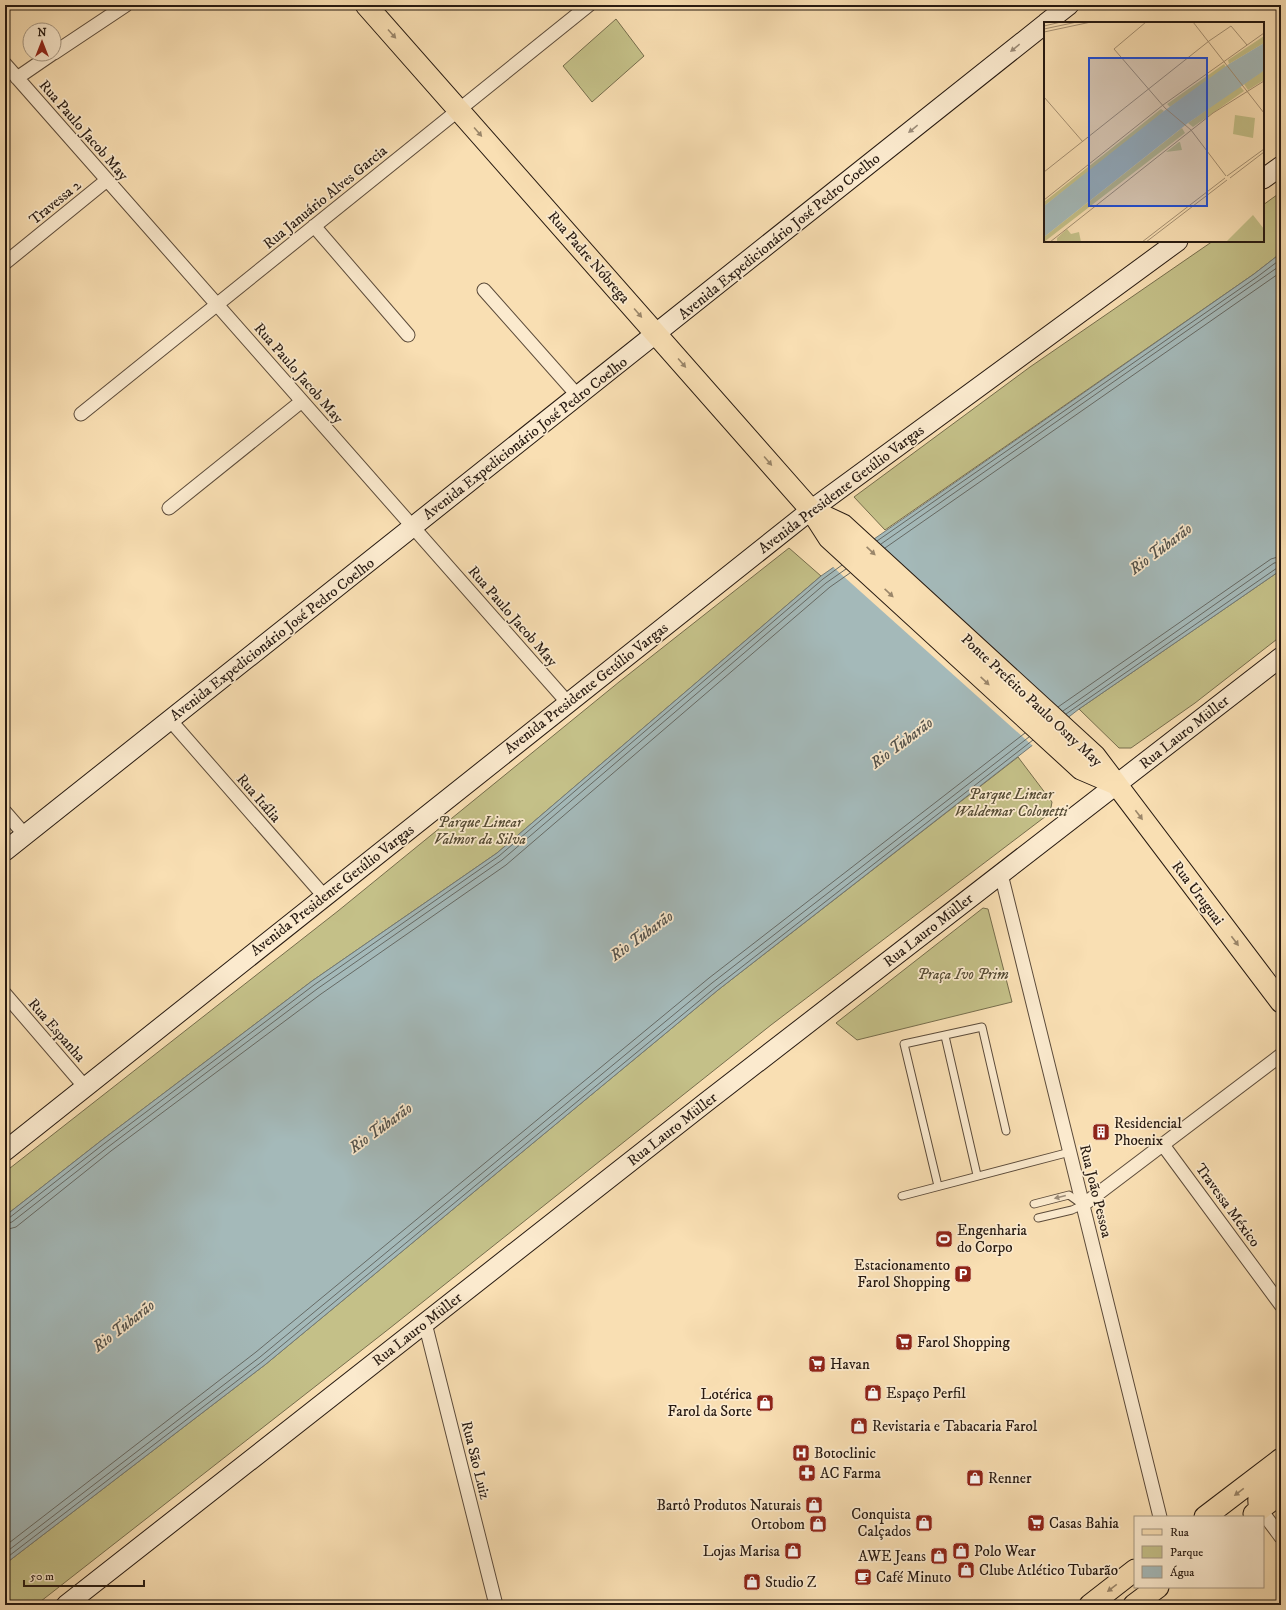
<svg xmlns="http://www.w3.org/2000/svg" width="1286" height="1610" font-family="'IM FELL DW Pica',serif">
  <style>
    .green { fill: #c4c088; stroke: #766d4c }
    .water { fill: #a4b9b9; stroke: #727976 }
    .pier { fill: #f9dfb3 }
    .lines { fill: none; stroke-linecap: round; stroke-linejoin: round }
    .shore { stroke: #666a65; stroke-width: 1 }
    .lane-casing { stroke: #5c4b3a; stroke-width: 9 }
    .street-casing { stroke: #5c4b3a; stroke-width: 15 }
    .secondary-casing { stroke: #271a11; stroke-width: 21 }
    .primary-casing { stroke: #271a11; stroke-width: 23 }
    .lane { stroke: #fbeace; stroke-width: 7 }
    .street { stroke: #fbeace; stroke-width: 13 }
    .secondary { stroke: #fbeace; stroke-width: 19 }
    .primary { stroke: #f9dfb3; stroke-width: 21 }
    .oneway { fill: #9a866a }
    .oneway2 { fill: #9c8c79 }
    .labels { text-anchor: middle; stroke-width: 3.5; stroke-linejoin: round; paint-order: stroke }
    .street-label { font-size: 15px; fill: #271a11; stroke: #fbeace }
    .park-label { font-size: 15px; font-style: italic; fill: #564c35; stroke: #fbeace }
    .poi-label { font-size: 15px; fill: #271a11; stroke: #fbeace; text-anchor: start }
    .water-label { font-size: 16px; font-style: italic; fill: #53524c; stroke: #fbeace }
    .inset-road { fill: none; stroke: #a59072; stroke-width: 1 }
    .view { fill: #1d4ed8; fill-opacity: 0.15; stroke: #1d4ed8; stroke-width: 2 }
    .inset-edge { fill: none; stroke: #271a11; stroke-width: 2 }
  </style>
  <rect width="100%" height="100%" fill="#f9dfb3"/>
  <filter id="stains"><feTurbulence type="fractalNoise" baseFrequency=".005" numOctaves="4"/><feColorMatrix values="0 0 0 0 .2 0 0 0 0 .09 0 0 0 0 .02 0 0 0 .5 -.17"/></filter>
  <radialGradient id="worn" r=".72"><stop offset=".6" stop-color="#630" stop-opacity="0"/><stop offset="1" stop-color="#630" stop-opacity=".3"/></radialGradient>
  <path class="green" d="M616 19 644 56 592 102 563 66Z
    M1281 192V253L1254 274 885 530 854 497 1030 367 1213 241H1263V205Z
    M789 548 821 576 497 853 312 981 102 1140 5 1216V1172L338 911 619 682Z
    M1281 570V636L1195 703 1131 748H1119L1079 709Z
    M1018 757 1052 802 1050 813 771 1025 390 1328 36 1605H5V1564L266 1364 718 990Z
    M983 908 988 909 1012 1002 857 1040 836 1023Z"/>
  <path class="water" d="M1281 253V570L1079 709 718 990 266 1364 5 1564V1216L102 1140 312 981 497 853 821 576 1254 274Z"/>
  <path class="pier" d="M867 540 1065 722 1034 747 832 566Z"/>
  <g class="lines">
    <path class="shore" d="M877 541 1257 277 1281 259
      M881 544 1281 265
      M885 548 1281 272
      M1058 707 1271 559 1281 556
      M1063 711 1274 563 1281 562
      M1066 714 1277 568 1281 567
      M5 1219 9 1218 105 1143 314 985 499 856 823 579 842 565
      M5 1224 12 1222 108 1147 317 989 502 860 826 583 846 569
      M5 1230 16 1227 111 1151 321 994 506 865 830 587 850 573
      M5 1546 256 1352 709 978 1025 733
      M5 1553 260 1357 712 983 1029 737
      M5 1559 263 1361 716 987 1033 740"/>
    <defs>
      <path id="lane" d="M945 1036 977 1175
        M938 1186 904 1044 982 1027 1006 1131
        M902 1196 1070 1152
        M1034 1204 1069 1195 1083 1205 1072 1210 1038 1218"/>
      <path id="street" d="M54 53 126 5
        M5 64 568 703
        M17 78 52 54
        M314 226 408 335
        M5 263 107 180
        M484 290 578 396
        M81 414 589 5
        M169 508 302 401
        M170 720 324 896
        M5 812 25 835
        M1001 874 1160 1517
        M5 994 85 1087
        M1163 1145 1281 1305
        M1083 1205 1281 1055
        M425 1323 496 1605
        M1260 1509 1281 1537"/>
      <path id="secondary" d="M1046 23 1069 5
        M1263 179 1281 166
        M5 851 1045 24
        M5 1151 811 510 1178 241
        M66 1605 705 1103 1281 657"/>
      <path id="primary" d="M366 5 811 510 829 538 1081 769 1116 784
        M811 510 843 525 1095 756 1281 1002
        M1260 1509C1255 1490 1266 1487 1279 1475
        M1254 1514 1281 1493
        M1205 1517 1281 1459
        M1090 1605 1135 1570
        M1134 1605 1158 1587"/>
    </defs>
    <use href="#lane" class="lane-casing"/>
    <use href="#street" class="street-casing"/>
    <use href="#secondary" class="secondary-casing"/>
    <use href="#primary" class="primary-casing"/>
    <use href="#lane" class="lane"/>
    <use href="#street" class="street"/>
    <use href="#secondary" class="secondary"/>
    <use href="#primary" class="primary"/>
  </g>
  <defs><path id="oneway-solid" d="M-6-.8H1V-3.2L6.5 0L1 3.2V.8H-6Z"/></defs>
  <g class="oneway">
    <use href="#oneway-solid" transform="translate(392 34) rotate(48)"/>
    <use href="#oneway-solid" transform="translate(478 132) rotate(49)"/>
    <use href="#oneway-solid" transform="translate(638 313) rotate(49)"/>
    <use href="#oneway-solid" transform="translate(682 363) rotate(49)"/>
    <use href="#oneway-solid" transform="translate(768 461) rotate(49)"/>
    <use href="#oneway-solid" transform="translate(871 551) rotate(43)"/>
    <use href="#oneway-solid" transform="translate(889 593) rotate(43)"/>
    <use href="#oneway-solid" transform="translate(985 681) rotate(43)"/>
    <use href="#oneway-solid" transform="translate(1139 815) rotate(53)"/>
    <use href="#oneway-solid" transform="translate(1235 941) rotate(53)"/>
    <use href="#oneway-solid" transform="translate(1239 1492) rotate(143)"/>
    <use href="#oneway-solid" transform="translate(1112 1588) rotate(143)"/>
  </g>
  <g class="oneway2">
    <use href="#oneway-solid" transform="translate(1015 48) rotate(141)"/>
    <use href="#oneway-solid" transform="translate(913 129) rotate(141)"/>
    <use href="#oneway-solid" transform="translate(1060 1197) rotate(166)"/>
  </g>
  <defs>
    <symbol id="building-square" viewBox="-11 -11 22 22"><rect x="-9" y="-9" width="18" height="18" rx="4" fill="#8f2418" stroke="#fbeace"/><path d="M-4-6H4V6H1V3H-1V6H-4ZM-2.5-4.3h1.7v1.8h-1.7ZM.8-4.3h1.7v1.8H.8ZM-2.5-1h1.7V.8h-1.7ZM.8-1h1.7V.8H.8Z" fill="#fff"/></symbol>
    <symbol id="stadium-square" viewBox="-11 -11 22 22"><rect x="-9" y="-9" width="18" height="18" rx="4" fill="#8f2418" stroke="#fbeace"/><path d="M0-5a6.5 5 0 1 0 0 10a6.5 5 0 1 0 0-10ZM-3.5-1.8h7v3.6h-7Z" fill="#fff"/></symbol>
    <symbol id="parking-square" viewBox="-11 -11 22 22"><rect x="-9" y="-9" width="18" height="18" rx="4" fill="#8f2418" stroke="#fbeace"/><path d="M-3.5-5.5H1a3.5 3.5 0 0 1 0 7H-1V5.5H-3.5ZM-1-3.4V-.6H.8a1.4 1.4 0 0 0 0-2.8Z" fill="#fff"/></symbol>
    <symbol id="supermarket-square" viewBox="-11 -11 22 22"><rect x="-9" y="-9" width="18" height="18" rx="4" fill="#8f2418" stroke="#fbeace"/><path d="M-6-5.5h2.5l.6 2H6L4.5 2H-2.5L-4.4-4H-6ZM-1.5 3.2a1.3 1.3 0 1 0 .1 0ZM3 3.2a1.3 1.3 0 1 0 .1 0Z" fill="#fff"/></symbol>
    <symbol id="shop-square" viewBox="-11 -11 22 22"><rect x="-9" y="-9" width="18" height="18" rx="4" fill="#8f2418" stroke="#fbeace"/><path d="M-5-2.5h2.3a2.7 3.5 0 0 1 5.4 0H5L5.5 6h-11ZM-1.5-2.5h3a1.5 2.3 0 0 0-3 0Z" fill="#fff"/></symbol>
    <symbol id="hospital-square" viewBox="-11 -11 22 22"><rect x="-9" y="-9" width="18" height="18" rx="4" fill="#8f2418" stroke="#fbeace"/><path d="M-5-5h3v3.5h4V-5h3V5h-3V1.5h-4V5h-3Z" fill="#fff"/></symbol>
    <symbol id="pharmacy-square" viewBox="-11 -11 22 22"><rect x="-9" y="-9" width="18" height="18" rx="4" fill="#8f2418" stroke="#fbeace"/><path d="M-2-6h4v4h4v4h-4v4h-4v-4h-4v-4h4Z" fill="#fff"/></symbol>
    <symbol id="cafe-square" viewBox="-11 -11 22 22"><rect x="-9" y="-9" width="18" height="18" rx="4" fill="#8f2418" stroke="#fbeace"/><path d="M-5.5-4.5H6V0H3Q3 3.5 0 3.5H-2.5Q-5.5 3.5-5.5 0ZM3-3.2v2h1.7v-2ZM-6 4.5H4V6H-6Z" fill="#fff"/></symbol>
  </defs>
  <g fill-rule="evenodd">
    <use href="#building-square" x="1091" y="1122" width="20" height="20"/>
    <use href="#stadium-square" x="934" y="1229" width="20" height="20"/>
    <use href="#parking-square" x="953" y="1264" width="20" height="20"/>
    <use href="#supermarket-square" x="894" y="1332" width="20" height="20"/>
    <use href="#supermarket-square" x="807" y="1354" width="20" height="20"/>
    <use href="#shop-square" x="863" y="1383" width="20" height="20"/>
    <use href="#shop-square" x="755" y="1393" width="20" height="20"/>
    <use href="#shop-square" x="849" y="1416" width="20" height="20"/>
    <use href="#hospital-square" x="791" y="1443" width="20" height="20"/>
    <use href="#pharmacy-square" x="797" y="1463" width="20" height="20"/>
    <use href="#shop-square" x="965" y="1468" width="20" height="20"/>
    <use href="#shop-square" x="804" y="1495" width="20" height="20"/>
    <use href="#shop-square" x="914" y="1513" width="20" height="20"/>
    <use href="#supermarket-square" x="1026" y="1513" width="20" height="20"/>
    <use href="#shop-square" x="808" y="1514" width="20" height="20"/>
    <use href="#shop-square" x="783" y="1541" width="20" height="20"/>
    <use href="#shop-square" x="951" y="1541" width="20" height="20"/>
    <use href="#shop-square" x="929" y="1546" width="20" height="20"/>
    <use href="#shop-square" x="956" y="1560" width="20" height="20"/>
    <use href="#cafe-square" x="853" y="1567" width="20" height="20"/>
    <use href="#shop-square" x="742" y="1572" width="20" height="20"/>
  </g>
  <g class="labels">
    <g class="street-label">
      <text transform="translate(84 130) rotate(49)" y="5">Rua Paulo Jacob May</text>
      <text transform="translate(325 197) rotate(-39)" y="5">Rua Januário Alves Garcia</text>
      <text transform="translate(55 202) rotate(-39)" y="5">Travessa 2</text>
      <text transform="translate(779 236) rotate(-39)" y="5">Avenida Expedicionário José Pedro Coelho</text>
      <text transform="translate(589 257) rotate(49)" y="5">Rua Padre Nóbrega</text>
      <text transform="translate(299 373) rotate(49)" y="5">Rua Paulo Jacob May</text>
      <text transform="translate(525 438) rotate(-38)" y="5">Avenida Expedicionário José Pedro Coelho</text>
      <text transform="translate(841 489) rotate(-37)" y="5">Avenida Presidente Getúlio Vargas</text>
      <text transform="translate(513 616) rotate(49)" y="5">Rua Paulo Jacob May</text>
      <text transform="translate(272 639) rotate(-38)" y="5">Avenida Expedicionário José Pedro Coelho</text>
      <text transform="translate(586 688) rotate(-38)" y="5">Avenida Presidente Getúlio Vargas</text>
      <text transform="translate(1032 700) rotate(43)" y="5">Ponte Prefeito Paulo Osny May</text>
      <text transform="translate(1184 732) rotate(-38)" y="5">Rua Lauro Müller</text>
      <text transform="translate(259 798) rotate(49)" y="5">Rua Itália</text>
      <text transform="translate(332 890) rotate(-38)" y="5">Avenida Presidente Getúlio Vargas</text>
      <text transform="translate(1198 893) rotate(53)" y="5">Rua Uruguai</text>
      <text transform="translate(928 930) rotate(-38)" y="5">Rua Lauro Müller</text>
      <text transform="translate(57 1030) rotate(49)" y="5">Rua Espanha</text>
      <text transform="translate(672 1129) rotate(-38)" y="5">Rua Lauro Müller</text>
      <text transform="translate(1096 1191) rotate(76)" y="5">Rua João Pessoa</text>
      <text transform="translate(1228 1205) rotate(54)" y="5">Travessa México</text>
      <text transform="translate(417 1329) rotate(-38)" y="5">Rua Lauro Müller</text>
      <text transform="translate(476 1460) rotate(76)" y="5">Rua São Luiz</text>
    </g>
    <g class="park-label">
      <text x="1011" y="799">Parque Linear<tspan x="1011" dy="17">Waldemar Colonetti</tspan></text>
      <text x="480" y="827">Parque Linear<tspan x="480" dy="17">Valmor da Silva</tspan></text>
      <text x="963" y="979">Praça Ivo Prim</text>
    </g>
    <g class="poi-label">
      <text x="1114" y="1128">Residencial<tspan x="1114" dy="17">Phoenix</tspan></text>
      <text x="957" y="1235">Engenharia<tspan x="957" dy="17">do Corpo</tspan></text>
      <text x="950" y="1270" text-anchor="end">Estacionamento<tspan x="950" dy="17">Farol Shopping</tspan></text>
      <text x="917" y="1347">Farol Shopping</text>
      <text x="830" y="1369">Havan</text>
      <text x="886" y="1398">Espaço Perfil</text>
      <text x="752" y="1399" text-anchor="end">Lotérica<tspan x="752" dy="17">Farol da Sorte</tspan></text>
      <text x="872" y="1431">Revistaria e Tabacaria Farol</text>
      <text x="814" y="1458">Botoclinic</text>
      <text x="820" y="1478">AC Farma</text>
      <text x="988" y="1483">Renner</text>
      <text x="801" y="1510" text-anchor="end">Bartô Produtos Naturais</text>
      <text x="911" y="1519" text-anchor="end">Conquista<tspan x="911" dy="17">Calçados</tspan></text>
      <text x="1049" y="1528">Casas Bahia</text>
      <text x="805" y="1529" text-anchor="end">Ortobom</text>
      <text x="780" y="1556" text-anchor="end">Lojas Marisa</text>
      <text x="974" y="1556">Polo Wear</text>
      <text x="926" y="1561" text-anchor="end">AWE Jeans</text>
      <text x="979" y="1575">Clube Atlético Tubarão</text>
      <text x="876" y="1582">Café Minuto</text>
      <text x="765" y="1587">Studio Z</text>
    </g>
    <g class="water-label">
      <text transform="translate(1160 548) rotate(-37)" y="6">Rio Tubarão</text>
      <text transform="translate(901 742) rotate(-37)" y="6">Rio Tubarão</text>
      <text transform="translate(641 935) rotate(-36)" y="6">Rio Tubarão</text>
      <text transform="translate(380 1127) rotate(-36)" y="6">Rio Tubarão</text>
      <text transform="translate(123 1325) rotate(-38)" y="6">Rio Tubarão</text>
    </g>
  </g>
  <g transform="translate(1044 22)">
    <rect width="220" height="220" fill="#f9dfb3"/>
    <path d="M220 14V21L185 42 184 38ZM180 42 182 45 160 61 126 85 123 82ZM220 48V58L204 68 200 62ZM196 64 200 69 149 105 144 101ZM117 87 120 89 90 115 0 184V180ZM191 93 211 96 209 116 189 112ZM138 106 141 111 0 220V215ZM136 120 138 128 122 130 135 120ZM209 193 220 207V220H182ZM23 207 27 212 35 210 37 220H13V216Z" fill="#c4c088"/>
    <path d="M220 21V48L218 50 144 101 0 215V184L120 89 185 42Z" fill="#a4b9b9"/>
    <path class="inset-road" d="M102 0 70 27 121 86 147 108M149 0 220 91M0 4 17 0M0 7 33 0M0 10 47 0M165 19 187 4 203 23M204 69 220 59M0 75 39 120M147 108 182 154M0 150 165 19M183 154 220 127M186 156 220 130M0 178 119 83 220 11M6 220 169 91 204 69M98 220 181 156M102 220 183 158"/>
    <path class="view" d="M45 36H163V184H45Z"/>
    <rect width="220" height="220" class="inset-edge"/>
  </g>
  <rect width="1286" height="1610" fill="none" stroke="#f9dfb3" stroke-width="20"/>
  <rect x="6" y="6" width="1274" height="1598" fill="none" stroke="#271a11" stroke-width="2"/>
  <rect x="10" y="10" width="1266" height="1590" fill="none" stroke="#271a11"/>
  <rect x="1134" y="1516" width="130" height="72" fill="#fbeace" stroke="#a69782"/>
  <rect x="1142" y="1529" width="20" height="6" fill="#f9dfb3" stroke="#a69782"/>
  <text x="1170" y="1536" font-size="12" fill="#271a11">Rua</text>
  <rect x="1142" y="1546" width="20" height="12" fill="#c4c088" stroke="#a69782"/>
  <text x="1170" y="1556" font-size="12" fill="#271a11">Parque</text>
  <rect x="1142" y="1566" width="20" height="12" fill="#a4b9b9" stroke="#a69782"/>
  <text x="1170" y="1576" font-size="12" fill="#271a11">Água</text>
  <g transform="translate(42 42)"><circle r="19" fill="#fbeace" stroke="#a69782"/>
  <path d="M0-3L7 15L0 10L-7 15Z" fill="#8f2418"/>
  <text y="-6" font-size="11" font-weight="bold" text-anchor="middle" fill="#271a11">N</text>
  </g>
  <path d="M24 1580v6h120v-6" fill="none" stroke="#271a11" stroke-width="2"/>
  <text x="30" y="1580" font-size="12" fill="#271a11" stroke="#fbeace" stroke-width="3" paint-order="stroke">50 m</text>
  <rect width="100%" height="100%" filter="url(#stains)"/>
  <rect width="100%" height="100%" fill="url(#worn)"/>
</svg>
